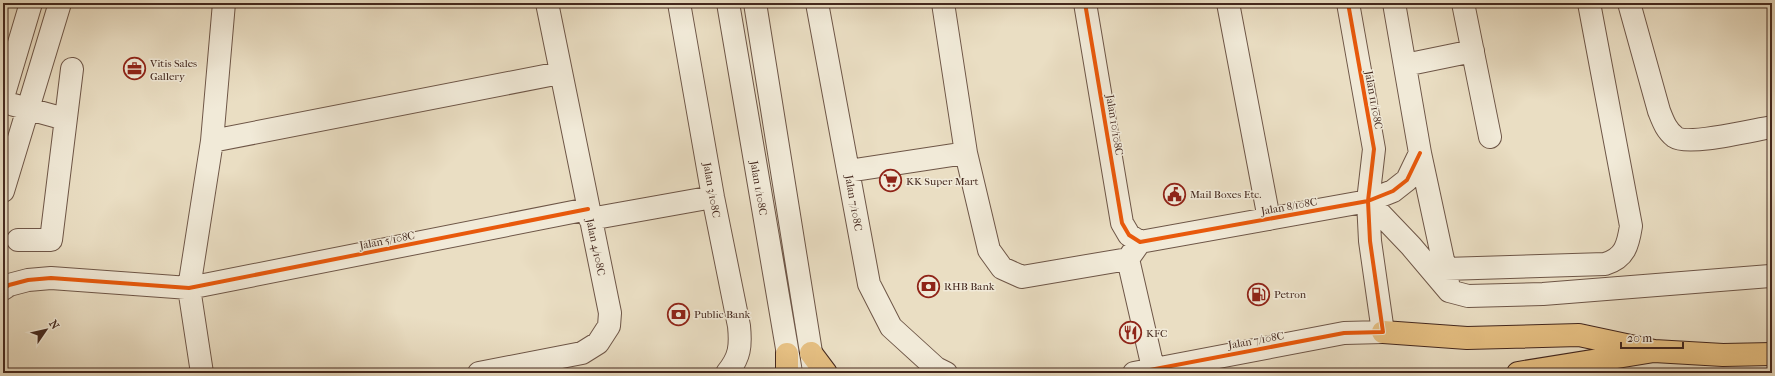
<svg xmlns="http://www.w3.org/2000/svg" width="1775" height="376" font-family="'IM FELL French Canon',serif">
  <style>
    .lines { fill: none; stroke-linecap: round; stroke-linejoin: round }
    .minor-casing { stroke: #6e5647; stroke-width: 24 }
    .highway-casing { stroke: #44281e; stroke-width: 24 }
    .minor { stroke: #f1ead8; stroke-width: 22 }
    .highway { stroke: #e5bf82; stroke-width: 22 }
    .cycleway-casing { stroke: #f1ead8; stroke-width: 6 }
    .cycleway { stroke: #e8590c; stroke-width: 4 }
    .labels { text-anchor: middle; stroke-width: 3; stroke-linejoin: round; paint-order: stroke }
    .poi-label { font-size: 11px; fill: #44281e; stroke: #f1ead8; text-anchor: start }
    .street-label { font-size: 11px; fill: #44281e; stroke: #f1ead8 }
  </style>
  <rect width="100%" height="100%" fill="#eadec3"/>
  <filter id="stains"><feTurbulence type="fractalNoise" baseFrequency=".005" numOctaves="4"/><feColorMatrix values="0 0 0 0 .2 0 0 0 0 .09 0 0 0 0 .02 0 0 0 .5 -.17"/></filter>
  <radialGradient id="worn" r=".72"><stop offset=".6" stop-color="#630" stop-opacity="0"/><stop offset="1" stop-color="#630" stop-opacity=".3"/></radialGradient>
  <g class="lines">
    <defs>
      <path id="minor" d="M679 3 713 197 739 326C741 346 740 357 727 373
        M728 3 791 372
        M755 3 814 371
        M817 3 869 284 891 327 936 368 946 373
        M943 3 966 153 989 250 1002 268 1022 277 1128 259 1140 242
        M1085 3 1122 223 1129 235 1140 242
        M1228 3 1269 219
        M1394 3 1420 153 1448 283
        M1463 3 1490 137
        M1629 3 1659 111C1663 121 1666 130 1675 137 1688 146 1753 130 1772 127
        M1405 65 1473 51
        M3 97 31 3
        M14 105 65 119
        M212 141 560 73
        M848 171 966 153
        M3 191 60 3
        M1368 201 1411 246 1449 291
        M590 219 713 197
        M18 240H51L72 69
        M1140 242 1368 201 1393 191 1407 180 1420 153
        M1128 259 1153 368
        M1445 269 1605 264C1625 258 1628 245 1631 226L1589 3
        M3 289 9 285 28 280 51 278 189 288 588 209
        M1449 291 1468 296 1543 294 1770 276
        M202 373 189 288 212 141 224 3
        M479 373 582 353 598 343 609 326 610 313 547 3
        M1134 373 1344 333 1383 332 1370 241 1368 201 1374 149 1348 3"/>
      <path id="highway" d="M1383 332 1467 338 1579 335 1654 351
        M811 353 826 373
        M787 354V373
        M1518 373 1654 351 1723 355 1772 354"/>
    </defs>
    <use href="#minor" class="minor-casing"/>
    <use href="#highway" class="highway-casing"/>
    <use href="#minor" class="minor"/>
    <use href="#highway" class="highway"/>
    <defs>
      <path id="cycleway" d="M1085 3 1122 223 1129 235 1140 242 1368 201 1393 191 1407 180 1420 153
        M3 289 9 285 28 280 51 278 189 288 588 209
        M1134 373 1344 333 1383 332 1370 241 1368 201 1374 149 1348 3"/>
    </defs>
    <use href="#cycleway" class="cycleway-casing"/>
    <use href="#cycleway" class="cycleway"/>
  </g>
  <defs>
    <symbol id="office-ring" viewBox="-11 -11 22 22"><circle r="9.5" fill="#f1ead8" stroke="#8f2418" stroke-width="1.5"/><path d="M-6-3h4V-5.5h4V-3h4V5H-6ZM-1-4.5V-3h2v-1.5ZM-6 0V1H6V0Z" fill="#8f2418"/></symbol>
    <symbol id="supermarket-ring" viewBox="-11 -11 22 22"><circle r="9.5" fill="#f1ead8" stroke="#8f2418" stroke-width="1.5"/><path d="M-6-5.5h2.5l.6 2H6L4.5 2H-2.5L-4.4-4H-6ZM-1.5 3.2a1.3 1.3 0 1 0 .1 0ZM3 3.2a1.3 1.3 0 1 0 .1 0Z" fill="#8f2418"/></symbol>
    <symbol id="civic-ring" viewBox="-11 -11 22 22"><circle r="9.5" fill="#f1ead8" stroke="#8f2418" stroke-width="1.5"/><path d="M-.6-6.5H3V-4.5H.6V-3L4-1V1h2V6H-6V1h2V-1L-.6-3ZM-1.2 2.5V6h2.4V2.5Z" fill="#8f2418"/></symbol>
    <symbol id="bank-ring" viewBox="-11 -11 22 22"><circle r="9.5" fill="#f1ead8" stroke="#8f2418" stroke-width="1.5"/><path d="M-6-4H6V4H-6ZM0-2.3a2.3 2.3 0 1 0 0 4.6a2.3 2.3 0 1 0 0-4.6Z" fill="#8f2418"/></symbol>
    <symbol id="fuel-ring" viewBox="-11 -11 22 22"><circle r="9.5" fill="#f1ead8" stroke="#8f2418" stroke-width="1.5"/><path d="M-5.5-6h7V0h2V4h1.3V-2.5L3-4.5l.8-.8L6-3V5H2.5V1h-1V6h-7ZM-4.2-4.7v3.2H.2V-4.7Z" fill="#8f2418"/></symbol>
    <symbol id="restaurant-ring" viewBox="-11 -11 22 22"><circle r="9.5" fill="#f1ead8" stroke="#8f2418" stroke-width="1.5"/><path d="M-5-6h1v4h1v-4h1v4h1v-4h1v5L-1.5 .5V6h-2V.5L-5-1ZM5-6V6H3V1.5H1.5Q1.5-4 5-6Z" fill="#8f2418"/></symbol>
  </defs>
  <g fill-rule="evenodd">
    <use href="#office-ring" x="122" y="56" width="25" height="25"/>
    <use href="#supermarket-ring" x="878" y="168" width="25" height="25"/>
    <use href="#civic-ring" x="1162" y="182" width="25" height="25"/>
    <use href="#bank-ring" x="916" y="274" width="25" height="25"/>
    <use href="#fuel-ring" x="1246" y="282" width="25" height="25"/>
    <use href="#bank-ring" x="666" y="302" width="25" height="25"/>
    <use href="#restaurant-ring" x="1118" y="320" width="25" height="25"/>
  </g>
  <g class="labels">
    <g class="poi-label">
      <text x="150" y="67">Vitis Sales<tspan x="150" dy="13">Gallery</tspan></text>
      <text x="906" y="185">KK Super Mart</text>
      <text x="1190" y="198">Mail Boxes Etc.</text>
      <text x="944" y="290">RHB Bank</text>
      <text x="1274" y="298">Petron</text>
      <text x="694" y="318">Public Bank</text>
      <text x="1146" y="337">KFC</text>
    </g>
    <g class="street-label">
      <text transform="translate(1374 100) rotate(80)" y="4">Jalan 11/108C</text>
      <text transform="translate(1115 125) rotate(81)" y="4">Jalan 10/108C</text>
      <text transform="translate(759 188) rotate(80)" y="4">Jalan 1/108C</text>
      <text transform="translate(712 190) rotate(80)" y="4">Jalan 3/108C</text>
      <text transform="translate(854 203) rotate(80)" y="4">Jalan 7/108C</text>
      <text transform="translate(1289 206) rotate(-10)" y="4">Jalan 8/108C</text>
      <text transform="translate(387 240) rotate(-11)" y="4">Jalan 5/108C</text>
      <text transform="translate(596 247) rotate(78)" y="4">Jalan 4/108C</text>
      <text transform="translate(1256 340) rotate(-10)" y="4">Jalan 7/108C</text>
    </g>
  </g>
  <rect width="1775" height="376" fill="none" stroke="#eadec3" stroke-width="16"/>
  <rect x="4" y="4" width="1767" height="368" fill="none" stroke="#44281e" stroke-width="2"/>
  <rect x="8" y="8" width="1759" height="360" fill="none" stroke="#44281e"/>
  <g transform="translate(46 330) rotate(56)" stroke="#f1ead8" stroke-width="3" paint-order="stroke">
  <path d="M0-3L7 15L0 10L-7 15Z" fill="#44281e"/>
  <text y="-6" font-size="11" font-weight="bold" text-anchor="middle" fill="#44281e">N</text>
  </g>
  <path d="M1621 342v6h62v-6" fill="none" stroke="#44281e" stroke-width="2"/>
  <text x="1627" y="342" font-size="12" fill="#44281e" stroke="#f1ead8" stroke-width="3" paint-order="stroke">20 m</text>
  <rect width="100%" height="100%" filter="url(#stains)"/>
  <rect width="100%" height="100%" fill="url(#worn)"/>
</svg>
